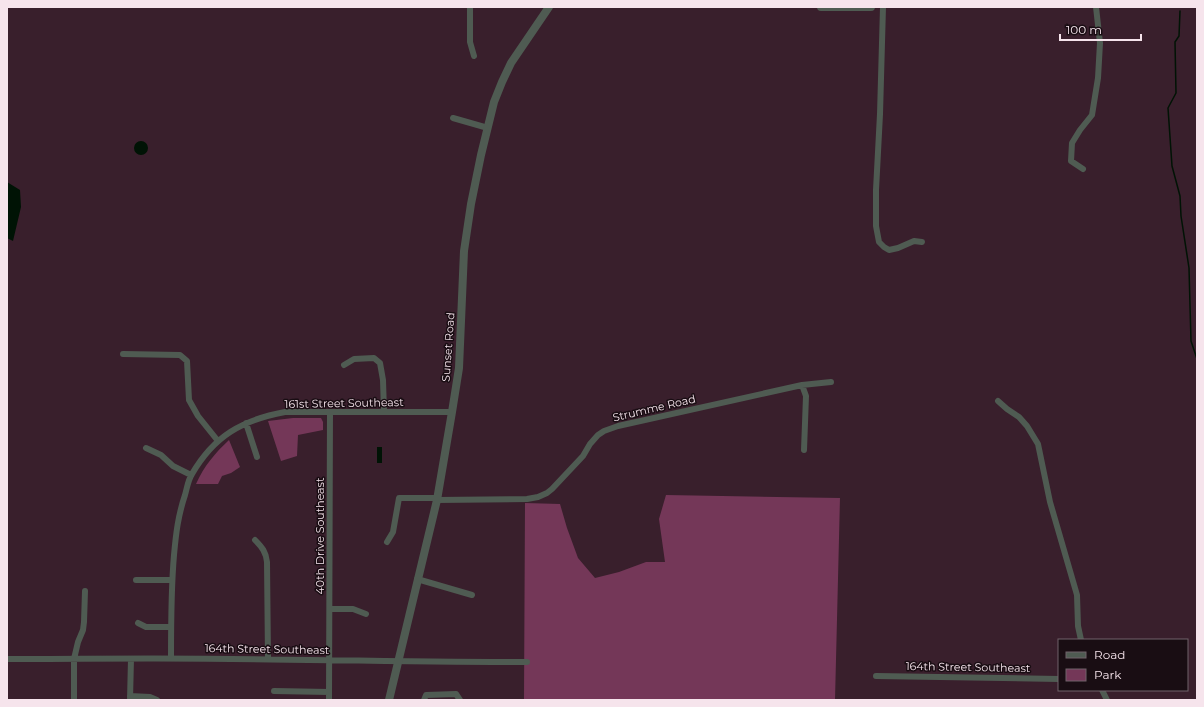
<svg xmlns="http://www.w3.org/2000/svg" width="1204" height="707" font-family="Montserrat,sans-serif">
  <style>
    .green { fill: #743758 }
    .water { fill: #001305 }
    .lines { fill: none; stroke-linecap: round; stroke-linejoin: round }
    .stream { stroke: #001305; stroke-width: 1.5 }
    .minor { stroke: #4f5b52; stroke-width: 6 }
    .tertiary { stroke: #4f5b52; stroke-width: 8 }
    .labels { text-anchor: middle; stroke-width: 3; stroke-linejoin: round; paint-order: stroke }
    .street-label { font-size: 11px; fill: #f6e4ec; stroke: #190d13 }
  </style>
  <rect width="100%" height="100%" fill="#391f2c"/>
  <path class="green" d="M293 418H321L323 422V430L298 435 297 456 281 461 268 421Z
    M229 440 240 467 231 473 222 476 218 484H196C204 466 215 453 229 440Z
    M666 495 840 498 835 700H524L525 503 560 504 567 528 578 558 595 578 619 572 646 562H665L659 519Z"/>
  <path class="water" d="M134 148a7 7 0 1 1 14 0a7 7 0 1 1-14 0Z
    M7 182 20 190 21 207 13 241 7 238Z
    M377 447H382V463H377Z"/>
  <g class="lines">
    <path class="stream" d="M1180 11 1179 36 1175 42 1176 93 1168 108 1172 166 1180 196 1181 216 1189 268 1191 341 1197 359"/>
    <path class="minor" d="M470 7V42L474 56
      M883 7 880 114 876 190V226L879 242 884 247 889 250 898 248 914 241 922 242
      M453 118 488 128
      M1083 169 1071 161 1072 143 1080 130 1092 115 1098 78 1100 43 1096 7
      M123 354 180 355 187 361 189 400 198 416 218 441
      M344 365 354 359 374 358 380 363 383 380 384 412
      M802 385 806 396 804 450
      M998 401 1007 409 1019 417 1027 426 1038 444 1050 502 1077 595 1078 626 1081 640
      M246 423 257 457
      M146 448 161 455 173 466 191 475
      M437 500 527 499 538 497 547 493 552 489 583 456 590 444 598 435 604 431 618 426 802 385 831 382
      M255 540C262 547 266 552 267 562L268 659
      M387 542 393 532 399 498H437
      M417 579 472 595
      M136 580H172
      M330 609H353L366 614
      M138 623 146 627H171
      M171 658C171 624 171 589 174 555 176 533 178 516 185 495 187 488 188 480 192 474 214 436 242 420 285 412H452
      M7 659C82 659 156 658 231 659 330 660 429 662 527 662
      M876 676 1059 679
      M1102 690 1107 700
      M274 691 329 692
      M130 696 150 697 157 700
      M74 700V659L78 642 83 630 84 622 85 591
      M130 700 131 659
      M329 700 330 412
      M424 700 426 695 456 694 460 700"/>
    <path class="tertiary" d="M821 7H871
      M389 700 437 500 452 412 459 368 464 251 471 204 481 155 494 102 502 82 511 63 549 7"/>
  </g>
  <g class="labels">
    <g class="street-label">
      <text transform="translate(448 347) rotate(-86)" y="4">Sunset Road</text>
      <text transform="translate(344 403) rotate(-1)" y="4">161st Street Southeast</text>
      <text transform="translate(654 408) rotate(-13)" y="4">Strumme Road</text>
      <text transform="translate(320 536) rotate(-90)" y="4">40th Drive Southeast</text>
      <text transform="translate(267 649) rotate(1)" y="4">164th Street Southeast</text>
      <text transform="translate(968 667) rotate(1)" y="4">164th Street Southeast</text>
    </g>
  </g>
  <rect width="1204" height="707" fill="none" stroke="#f6e4ec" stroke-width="16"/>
  <rect x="1058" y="639" width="130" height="52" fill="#190d13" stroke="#71636a"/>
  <rect x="1066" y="652" width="20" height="6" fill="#4f5b52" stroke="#71636a"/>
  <text x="1094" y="659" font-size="12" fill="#f6e4ec">Road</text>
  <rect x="1066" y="669" width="20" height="12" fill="#743758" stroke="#71636a"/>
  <text x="1094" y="679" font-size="12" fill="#f6e4ec">Park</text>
  <path d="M1060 34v6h81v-6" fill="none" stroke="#f6e4ec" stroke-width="2"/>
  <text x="1066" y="34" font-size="12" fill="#f6e4ec" stroke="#190d13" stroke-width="3" paint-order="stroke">100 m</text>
</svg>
